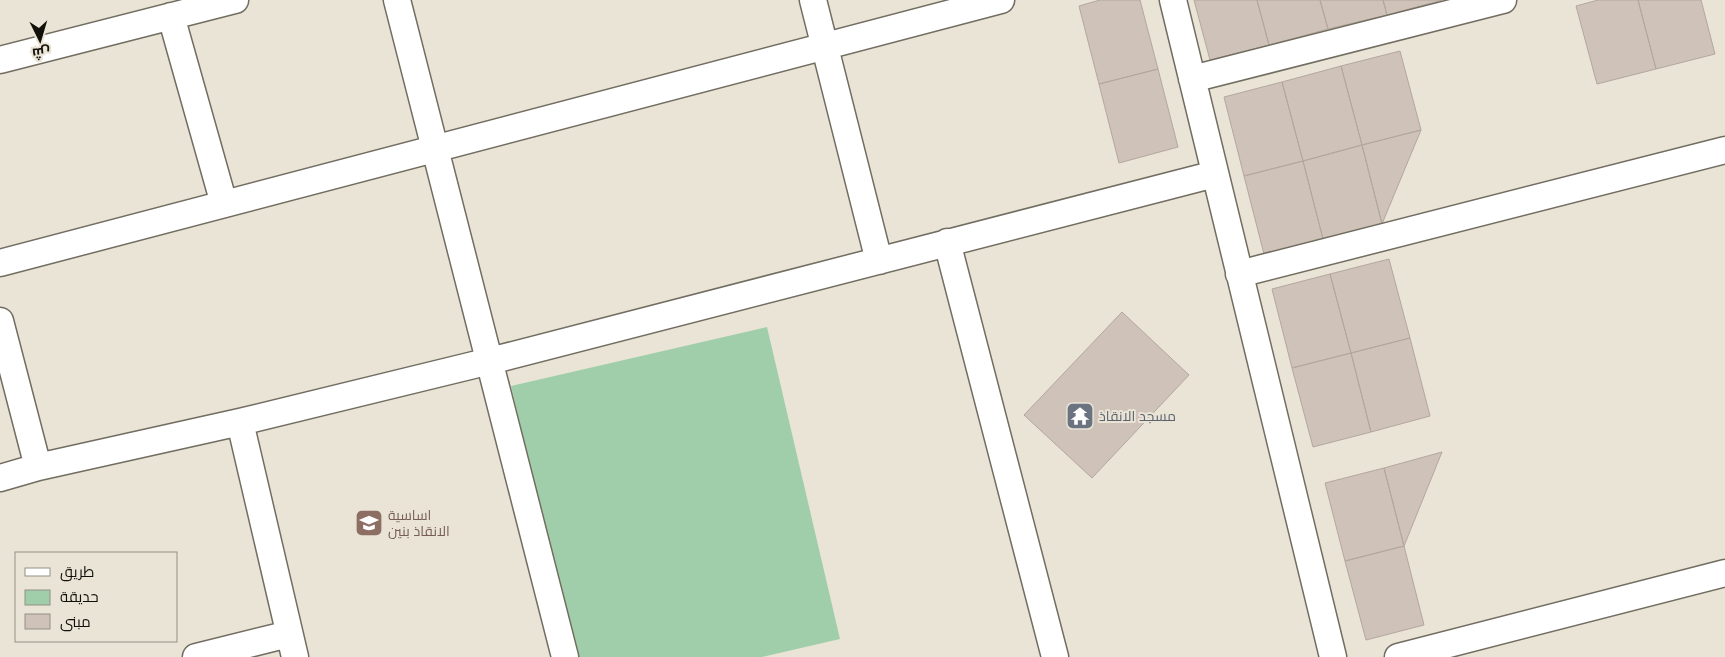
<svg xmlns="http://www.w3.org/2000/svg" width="1725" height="657" font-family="Montserrat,Cairo,sans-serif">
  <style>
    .green { fill: #a1ceaa }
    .building { fill: #cfc2b8; stroke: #b4a79e }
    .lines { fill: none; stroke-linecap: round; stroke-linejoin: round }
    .minor-casing { stroke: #726d61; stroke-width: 29 }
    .minor { stroke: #fff; stroke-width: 26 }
    .labels { text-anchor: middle; stroke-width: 4; stroke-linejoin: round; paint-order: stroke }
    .worship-label { font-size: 14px; fill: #5b616d; stroke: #e9e4d6; text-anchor: start }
    .education-label { font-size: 14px; fill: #785e54; stroke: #e9e4d6; text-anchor: start }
  </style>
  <rect width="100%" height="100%" fill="#e9e4d6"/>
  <path class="green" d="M767 327 840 639 762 657H574L511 386Z"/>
  <path class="building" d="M1100 0H1140L1158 69 1099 84 1079 6Z
    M1194 0H1257L1269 45 1210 60Z
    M1257 0H1320L1328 29 1269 45Z
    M1320 0H1383L1387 15 1328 29Z
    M1383 0H1442L1387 15Z
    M1598 0H1638L1656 69 1597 84 1576 6Z
    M1638 0H1701L1715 54 1656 69Z
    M1400 51 1421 130 1362 145 1341 66Z
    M1341 66 1362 145 1303 161 1282 82Z
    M1158 69 1178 147 1119 163 1099 84Z
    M1282 82 1303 161 1244 176 1224 97Z
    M1421 130 1382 224 1362 145Z
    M1362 145 1382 224 1323 239 1303 161Z
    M1303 161 1323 239 1264 254 1244 176Z
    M1389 259 1410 338 1351 353 1330 274Z
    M1330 274 1351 353 1292 368 1272 289Z
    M1122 312 1189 375 1092 478 1024 415Z
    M1410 338 1430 416 1371 432 1351 353Z
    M1351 353 1371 432 1313 447 1292 368Z
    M1442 452 1404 546 1384 468Z
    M1384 468 1404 546 1345 561 1325 483Z
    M1404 546 1424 625 1366 640 1345 561Z"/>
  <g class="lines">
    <defs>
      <path id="minor" d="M397 0 565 657
        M813 0 879 261
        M1173 0 1333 657
        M171 16 224 204
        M0 60 235 0
        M1192 79 1503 0
        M947 242 1055 657
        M0 263 1001 0
        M1239 274 1725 150
        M0 321 38 467
        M240 422 295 657
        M0 478 38 467 240 422 490 361 1215 174
        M196 657 289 634
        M1398 657 1725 573"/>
    </defs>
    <use href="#minor" class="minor-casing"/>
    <use href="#minor" class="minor"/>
  </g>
  <defs>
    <symbol id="temple-square" viewBox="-11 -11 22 22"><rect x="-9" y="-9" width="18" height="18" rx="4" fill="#6b7280" stroke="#e9e4d6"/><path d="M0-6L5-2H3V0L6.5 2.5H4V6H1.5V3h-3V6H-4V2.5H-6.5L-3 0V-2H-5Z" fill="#fff"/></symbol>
    <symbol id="school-square" viewBox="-11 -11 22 22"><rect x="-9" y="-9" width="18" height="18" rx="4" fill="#8d6e63" stroke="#e9e4d6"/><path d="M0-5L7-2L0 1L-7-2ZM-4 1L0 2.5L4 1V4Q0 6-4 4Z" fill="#fff"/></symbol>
  </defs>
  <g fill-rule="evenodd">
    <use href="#temple-square" x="1064" y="400" width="32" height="32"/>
    <use href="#school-square" x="353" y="507" width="32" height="32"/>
  </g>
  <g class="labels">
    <g class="worship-label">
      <text x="1099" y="421">مسجد الانقاذ</text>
    </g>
    <g class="education-label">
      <text x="388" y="520">اساسية<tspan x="388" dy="16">الانقاذ بنين</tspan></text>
    </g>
  </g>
  <rect x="15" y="552" width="162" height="90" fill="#e9e4d6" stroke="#938f85"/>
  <rect x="25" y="568" width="25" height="8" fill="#ffffff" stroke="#938f85"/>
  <text x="60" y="577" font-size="15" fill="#12100b">طريق</text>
  <rect x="25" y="590" width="25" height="15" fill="#a1ceaa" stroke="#938f85"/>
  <text x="60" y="602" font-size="15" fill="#12100b">حديقة</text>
  <rect x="25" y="614" width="25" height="15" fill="#cfc2b8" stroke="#938f85"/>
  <text x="60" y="627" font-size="15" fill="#12100b">مبنى</text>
  <g transform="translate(40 40) rotate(175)" stroke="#e9e4d6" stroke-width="4" paint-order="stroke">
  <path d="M0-4L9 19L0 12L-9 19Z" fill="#12100b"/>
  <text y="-8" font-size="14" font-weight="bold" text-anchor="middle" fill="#12100b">ش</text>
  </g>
</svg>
